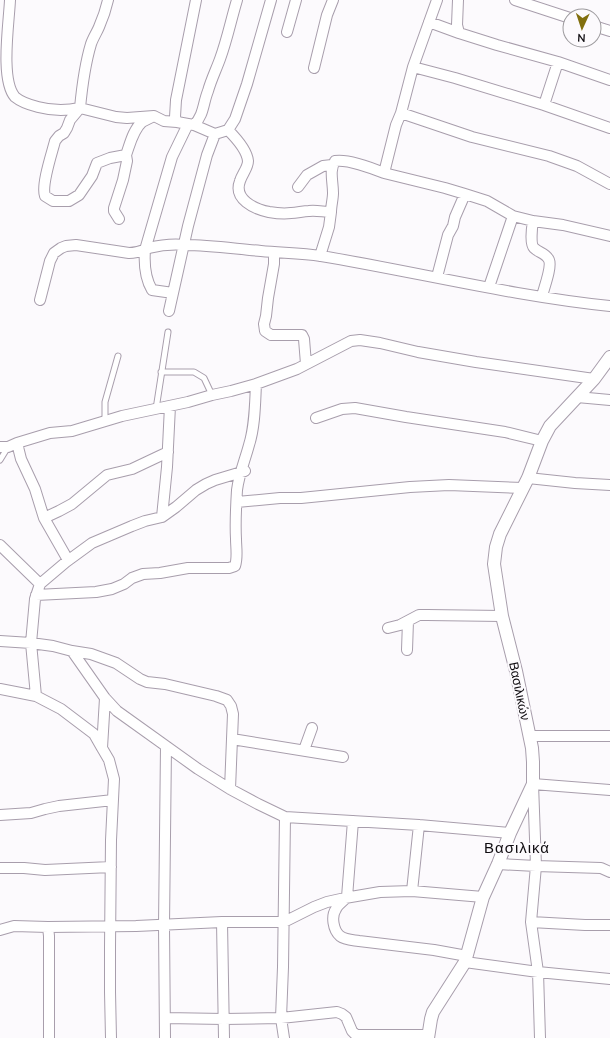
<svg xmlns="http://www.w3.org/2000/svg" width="610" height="1038" font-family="'Nunito Sans',sans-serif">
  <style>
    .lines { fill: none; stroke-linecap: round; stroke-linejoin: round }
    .service-casing { stroke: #a89eac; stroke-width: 7 }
    .minor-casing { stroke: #a89eac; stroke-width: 12 }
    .tertiary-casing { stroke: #a89eac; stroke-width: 14 }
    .service { stroke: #fff; stroke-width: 5 }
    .minor { stroke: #fff; stroke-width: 10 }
    .tertiary { stroke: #fff; stroke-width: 12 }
    .labels { text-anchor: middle; stroke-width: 4; stroke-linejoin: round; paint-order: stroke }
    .street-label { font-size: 13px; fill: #0f0c10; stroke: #fcfafd }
    .quarter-label { font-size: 15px; letter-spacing: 1px; fill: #0f0c10; stroke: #fcfafd }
  </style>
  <rect width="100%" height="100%" fill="#fcfafd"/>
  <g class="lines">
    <defs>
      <path id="service" d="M161 372H194L204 378 212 395
        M156 409 168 332
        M105 421V402L118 356
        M0 460 8 447"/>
      <path id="minor" d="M10 0C9 23 0 80 15 97 21 102 30 105 38 107 53 111 65 111 80 108
        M108 0C106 9 103 18 99 27 97 32 93 38 91 44 85 64 82 87 80 108L116 117 127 118 154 116 164 121 177 122
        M196 0 176 100 175 117 177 122 188 124 194 125 215 134 228 130 235 119 247 84 271 0
        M458 0 457 25 459 33 497 45 558 62 610 80
        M515 0 570 18
        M429 22 459 33
        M594 26 610 31
        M287 32 296 0
        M413 67 455 78 544 105 610 128
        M314 68 327 15 333 0
        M544 105 558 62
        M80 108 70 120 67 128 64 133 59 136 55 141C52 153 41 185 45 196L53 201H69L79 195 92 176 97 163 110 158 126 155C130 144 133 130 142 122 146 120 150 118 154 116
        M401 113 472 137 549 156 577 166 610 184
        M194 125C204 115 203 103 208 91 211 80 216 70 220 59 227 40 231 20 237 0
        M228 130C235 137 247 150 248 161 248 168 242 174 240 181 233 199 254 209 269 212 275 213 284 214 291 213 297 213 303 211 309 211 316 210 324 212 331 212 331 206 333 199 333 193 333 181 329 171 335 161 347 159 372 168 384 173L396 125 401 113 413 67 437 0
        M384 173 445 188 465 194 487 201 513 216 533 221 563 225 610 236
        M298 187 307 175 323 166 332 165
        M119 219 114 211V208L123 180 127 161 126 155
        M533 221C532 227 530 244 534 248 539 253 546 253 549 260 552 267 544 288 542 296
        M274 252V264L268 298 266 316 264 324 265 331 271 335H302L304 339 306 364
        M320 256 329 227 331 212
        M437 277 448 235 453 226 455 217 465 194
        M489 287 513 216
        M173 293 152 290C145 278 144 263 145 250L172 157 188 124
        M40 300 50 261 54 253 61 248 66 246 76 245 129 253C138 253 141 251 149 248 161 245 174 244 185 245 211 245 236 249 261 251 281 253 301 253 321 256 417 272 513 296 610 306
        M169 311 188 226 207 155 215 134
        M577 397 610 400
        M316 418 342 409 355 408 406 417 505 432 542 441
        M17 443 21 459 35 489 44 518 68 560
        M0 447H8L17 443 50 433 72 431 122 416 188 402 212 395 231 391 256 384 297 369 351 341 360 340 380 343 418 352 476 362 594 379
        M528 478 575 483 610 485
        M237 502 280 498H301L410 487 449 485 523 488
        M162 517 167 467 170 406
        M44 518 59 511 72 504 107 475 132 469 168 452
        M0 545 40 584
        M36 595 96 592 112 589 124 584 132 578 143 574 160 573 188 568H229L235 566C238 557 236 548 236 539 235 522 236 506 237 490 239 474 245 460 249 445 255 426 255 404 256 384
        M388 628 400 625 419 615H427L502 616
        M0 641 31 643 53 646 72 651 105 698 117 711 198 769 230 789 258 804 285 817 419 825 510 833
        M407 650 408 621
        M72 651 91 654 116 663 140 679 147 682 165 684 216 696 227 700 231 706 233 714 230 789
        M0 689 36 696 61 709 94 734 102 748
        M36 696 31 643 35 599 40 584 66 562 92 543 132 526 145 521 162 517 176 507 196 490 206 484 215 480 245 471
        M105 698 102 748 109 760 114 779 111 840 110 947V992L111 1038
        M530 736H610
        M232 739 343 757
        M304 750 312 728
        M0 815 31 813 45 809 59 806 113 800
        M353 821 347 897C344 901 338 904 336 909 331 916 333 930 340 936 345 940 353 940 359 941L434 950 467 956
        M498 864 536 866 601 868 610 872
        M0 868H24L45 870 111 867
        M412 891 419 825
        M222 922 224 1038
        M531 922 585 925H610
        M0 930 14 926 48 927
        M465 962 538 972 610 979
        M165 1018 224 1019 281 1018 337 1012 342 1014 346 1017 352 1031 356 1035H429
        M49 1038V936L48 927 136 926 222 922H284L314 907 327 902 345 898 380 892 412 891 483 897
        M165 1038 164 926 166 746
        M284 1038 281 1018 283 967 285 817
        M540 1038 538 972 531 922 536 866 533 784 610 790"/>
      <path id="tertiary" d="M428 1038 431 1019 433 1012 465 962 483 897 498 864 510 833 533 784V762L532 748 516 671 502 616 494 564 496 547 500 534 528 478 542 441 550 426 594 379 610 357"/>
    </defs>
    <use href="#service" class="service-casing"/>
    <use href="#minor" class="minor-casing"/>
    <use href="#tertiary" class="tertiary-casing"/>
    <use href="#service" class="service"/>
    <use href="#minor" class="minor"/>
    <use href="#tertiary" class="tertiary"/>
  </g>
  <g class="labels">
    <g class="street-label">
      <text transform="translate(520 691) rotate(78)" y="5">Βασιλικών</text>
    </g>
    <g class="quarter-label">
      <text x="517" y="853">Βασιλικά</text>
    </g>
  </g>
  <g transform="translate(582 28) rotate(183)"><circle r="19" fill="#fcfafd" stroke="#9d9b9e"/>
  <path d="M0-3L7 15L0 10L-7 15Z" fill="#816f0e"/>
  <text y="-6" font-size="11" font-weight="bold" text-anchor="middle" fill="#0f0c10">N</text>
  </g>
</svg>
